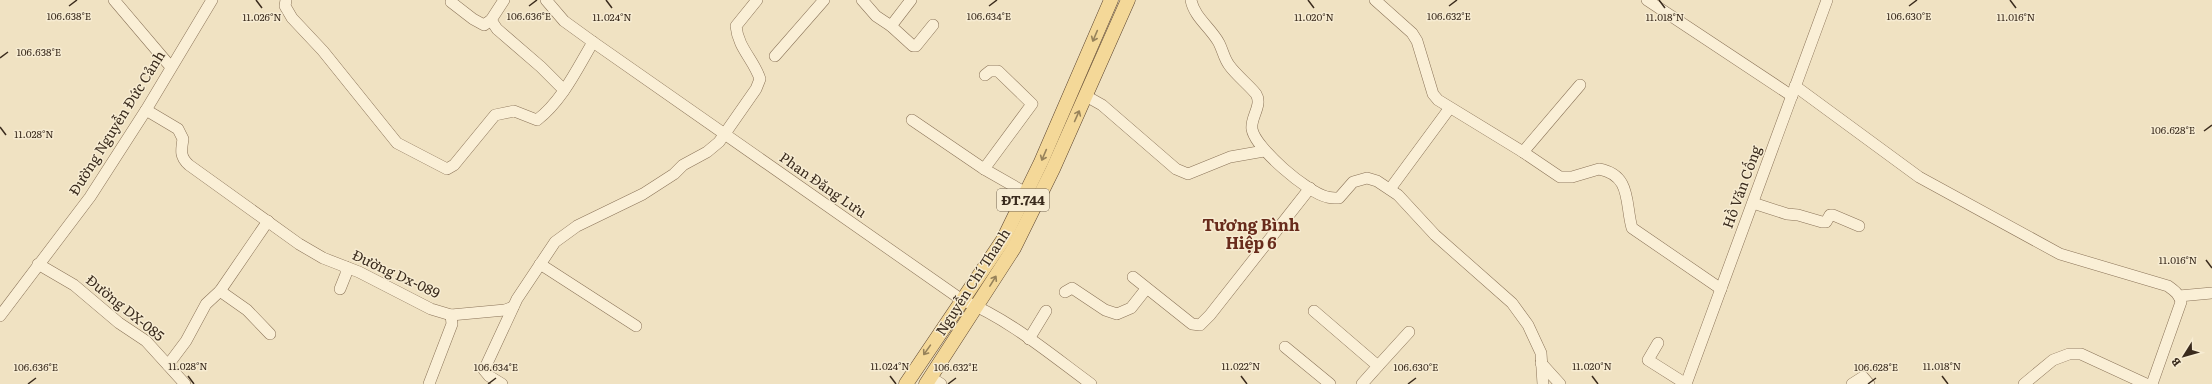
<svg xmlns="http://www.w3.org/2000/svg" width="2212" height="384" font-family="Literata,serif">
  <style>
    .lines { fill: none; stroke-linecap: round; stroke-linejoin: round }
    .minor-casing { stroke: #8a7358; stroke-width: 12 }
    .major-casing { stroke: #58412d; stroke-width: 15 }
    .minor { stroke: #faefd6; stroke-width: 11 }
    .major { stroke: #f4d898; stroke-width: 14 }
    .oneway { stroke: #97825a }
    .ticks { fill: none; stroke: #3a2b1d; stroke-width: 1.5 }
    .labels { text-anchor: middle; stroke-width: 3; stroke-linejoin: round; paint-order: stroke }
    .shield { fill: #f7ecd2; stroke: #736553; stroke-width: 1 }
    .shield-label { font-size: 13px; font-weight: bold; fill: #3a2b1d }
    .street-label { font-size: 14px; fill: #3a2b1d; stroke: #f7ecd2 }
    .quarter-label { font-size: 16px; font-weight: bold; fill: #682b1b; stroke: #f7ecd2 }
    .ticks-label { font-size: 10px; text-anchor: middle; fill: #3a2b1d; stroke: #f7ecd2; stroke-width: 3; stroke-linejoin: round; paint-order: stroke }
  </style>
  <rect width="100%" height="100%" fill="#f0e2c2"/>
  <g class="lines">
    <defs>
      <g id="minor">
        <polyline points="114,0 170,66"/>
        <path d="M286,0L285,6L292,18L323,51L397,143L447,169L454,165L495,115L514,111L537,120C562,101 577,69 593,42"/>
        <path d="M546,0L564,21L593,42L962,300C1009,319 1050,354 1091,384"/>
        <polyline points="862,0 876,16 891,26 911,0"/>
        <path d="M1191,0C1194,17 1211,28 1219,43C1223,51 1224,58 1229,65C1236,75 1250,86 1256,94C1263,105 1250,118 1252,129C1255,148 1308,193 1327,197C1330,198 1335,198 1339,198L1353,182L1367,178L1377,181L1398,195L1435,235L1512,303L1528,325L1541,353L1543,384"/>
        <path d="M1375,0L1412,33L1417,41L1433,94L1438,100L1523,152L1560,177H1572L1599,169C1632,175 1625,204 1632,228L1721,289"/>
        <polyline points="1647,0 1792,96"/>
        <polyline points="451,2 473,19 484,25 491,20 504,0"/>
        <polyline points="491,20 497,29 541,67 564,90"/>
        <polyline points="891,26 913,46 916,46 933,25"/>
        <polyline points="775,56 824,0"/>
        <path d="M1795,86L1919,177L2060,254L2168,286C2175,291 2179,294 2181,302L2152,384"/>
        <polyline points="1086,96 1102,105 1176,169 1188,174 1230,157 1264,151"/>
        <path d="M146,110L178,129L183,139C181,151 180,157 189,165L299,244L323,258L359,272L431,309L451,315L505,310L513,307"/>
        <polyline points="912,120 984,169 1026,193"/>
        <polyline points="1523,152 1580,85"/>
        <polyline points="984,169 1032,104 998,71 990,71 985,75"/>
        <polyline points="1390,189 1449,109"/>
        <polyline points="1753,203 1787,214 1798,215 1822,222 1826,222 1830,215 1833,215 1859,226"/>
        <polyline points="38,264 74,285 119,323 146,341 185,384"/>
        <polyline points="540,264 636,326"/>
        <polyline points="1133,277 1192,324 1200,325 1210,315 1310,188"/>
        <polyline points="340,289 346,274 346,267"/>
        <polyline points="220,291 247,310 270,334"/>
        <polyline points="1065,292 1072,288 1105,310 1117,314 1131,308 1146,289"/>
        <polyline points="2179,296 2212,293"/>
        <polyline points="1314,311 1378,366 1362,384"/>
        <polyline points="0,316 90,197 146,110 212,0"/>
        <polyline points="1029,339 1046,311"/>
        <polyline points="1658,343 1648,360 1686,384"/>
        <polyline points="1285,347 1330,384"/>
        <polyline points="1541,363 1560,384"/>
        <polyline points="168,365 186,341 206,304 220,291 268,221"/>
        <polyline points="1378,366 1409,332"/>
        <polyline points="930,377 941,384"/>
        <polyline points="429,384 452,324 451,315"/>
        <path d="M502,384L489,376L484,370L517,299L555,242L577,226L643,194L674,174L683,165L707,152L719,142L756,89L760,79C754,60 738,48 736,26L757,0"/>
        <polyline points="1686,384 1827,0"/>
        <polyline points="1852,384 1863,377 1869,384"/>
        <polyline points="2024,384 2053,360 2069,354 2081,354 2146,384"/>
      </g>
      <g id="major">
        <polyline points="906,384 1003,240 1041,162 1111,0"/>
        <polyline points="926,384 1014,248 1053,169 1128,0"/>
      </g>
    </defs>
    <use href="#minor" class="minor-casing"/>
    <use href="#major" class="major-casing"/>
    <use href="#minor" class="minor"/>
    <use href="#major" class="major"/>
  </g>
  <defs><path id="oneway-shaft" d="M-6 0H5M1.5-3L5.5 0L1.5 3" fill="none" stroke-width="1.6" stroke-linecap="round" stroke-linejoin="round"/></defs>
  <g class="oneway">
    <use href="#oneway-shaft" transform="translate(1095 36) rotate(113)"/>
    <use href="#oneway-shaft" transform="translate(1077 116) rotate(-66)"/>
    <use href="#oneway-shaft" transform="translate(1044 155) rotate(113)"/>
    <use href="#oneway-shaft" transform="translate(993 281) rotate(-58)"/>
    <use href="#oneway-shaft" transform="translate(927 350) rotate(125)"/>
  </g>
  <path class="ticks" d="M256,0L262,8M606,0L612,8M1308,0L1314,8M1659,0L1665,8M2010,0L2016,8M69,6L77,0M529,6L537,0M989,6L997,0M1449,6L1457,0M1909,6L1917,0M0,58L8,52M0,127L6,135M2204,131L2212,125M2206,260L2212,268M188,376L194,384M890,376L896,384M1241,376L1247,384M1592,376L1598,384M1942,376L1948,384M28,384L36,378M488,384L496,378M948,384L956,378M1408,384L1416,378M1868,384L1876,378"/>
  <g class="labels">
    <rect class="shield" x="997" y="189" width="52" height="22" rx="3"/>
    <g class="shield-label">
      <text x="1023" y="205">ĐT.744</text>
    </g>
    <g class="street-label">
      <text transform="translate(117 123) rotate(-58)" y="5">Đường Nguyễn Đức Cảnh</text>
      <text transform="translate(823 185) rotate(35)" y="5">Phan Đăng Lưu</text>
      <text transform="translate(1742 187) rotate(-70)" y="5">Hồ Văn Cống</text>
      <text transform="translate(396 274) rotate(25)" y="5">Đường Dx-089</text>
      <text transform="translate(973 282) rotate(-57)" y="5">Nguyễn Chí Thanh</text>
      <text transform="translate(125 308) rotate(39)" y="5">Đường DX-085</text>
    </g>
    <g class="quarter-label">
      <text x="1251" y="231">Tương Bình<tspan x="1251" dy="18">Hiệp 6</tspan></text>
    </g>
  </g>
  <g class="ticks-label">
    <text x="1449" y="20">106.632°E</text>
    <text x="69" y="20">106.638°E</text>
    <text x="529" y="20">106.636°E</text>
    <text x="989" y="20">106.634°E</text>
    <text x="1909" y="20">106.630°E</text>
    <text x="262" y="21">11.026°N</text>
    <text x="612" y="21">11.024°N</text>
    <text x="1314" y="21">11.020°N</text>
    <text x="1665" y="21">11.018°N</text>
    <text x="2016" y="21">11.016°N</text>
    <text x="39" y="56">106.638°E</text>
    <text x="2173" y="134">106.628°E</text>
    <text x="34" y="138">11.028°N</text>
    <text x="2178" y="264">11.016°N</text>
    <text x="188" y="370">11.028°N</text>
    <text x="890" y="370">11.024°N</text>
    <text x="1241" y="370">11.022°N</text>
    <text x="1592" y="370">11.020°N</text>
    <text x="1942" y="370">11.018°N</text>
    <text x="36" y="371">106.636°E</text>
    <text x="496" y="371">106.634°E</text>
    <text x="956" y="371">106.632°E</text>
    <text x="1416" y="371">106.630°E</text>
    <text x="1876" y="371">106.628°E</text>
  </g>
  <g transform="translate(2184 356) rotate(233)" stroke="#f7ecd2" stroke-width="3" paint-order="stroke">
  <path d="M0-3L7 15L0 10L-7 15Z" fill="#3a2b1d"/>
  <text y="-6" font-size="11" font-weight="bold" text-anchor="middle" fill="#3a2b1d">B</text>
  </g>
</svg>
